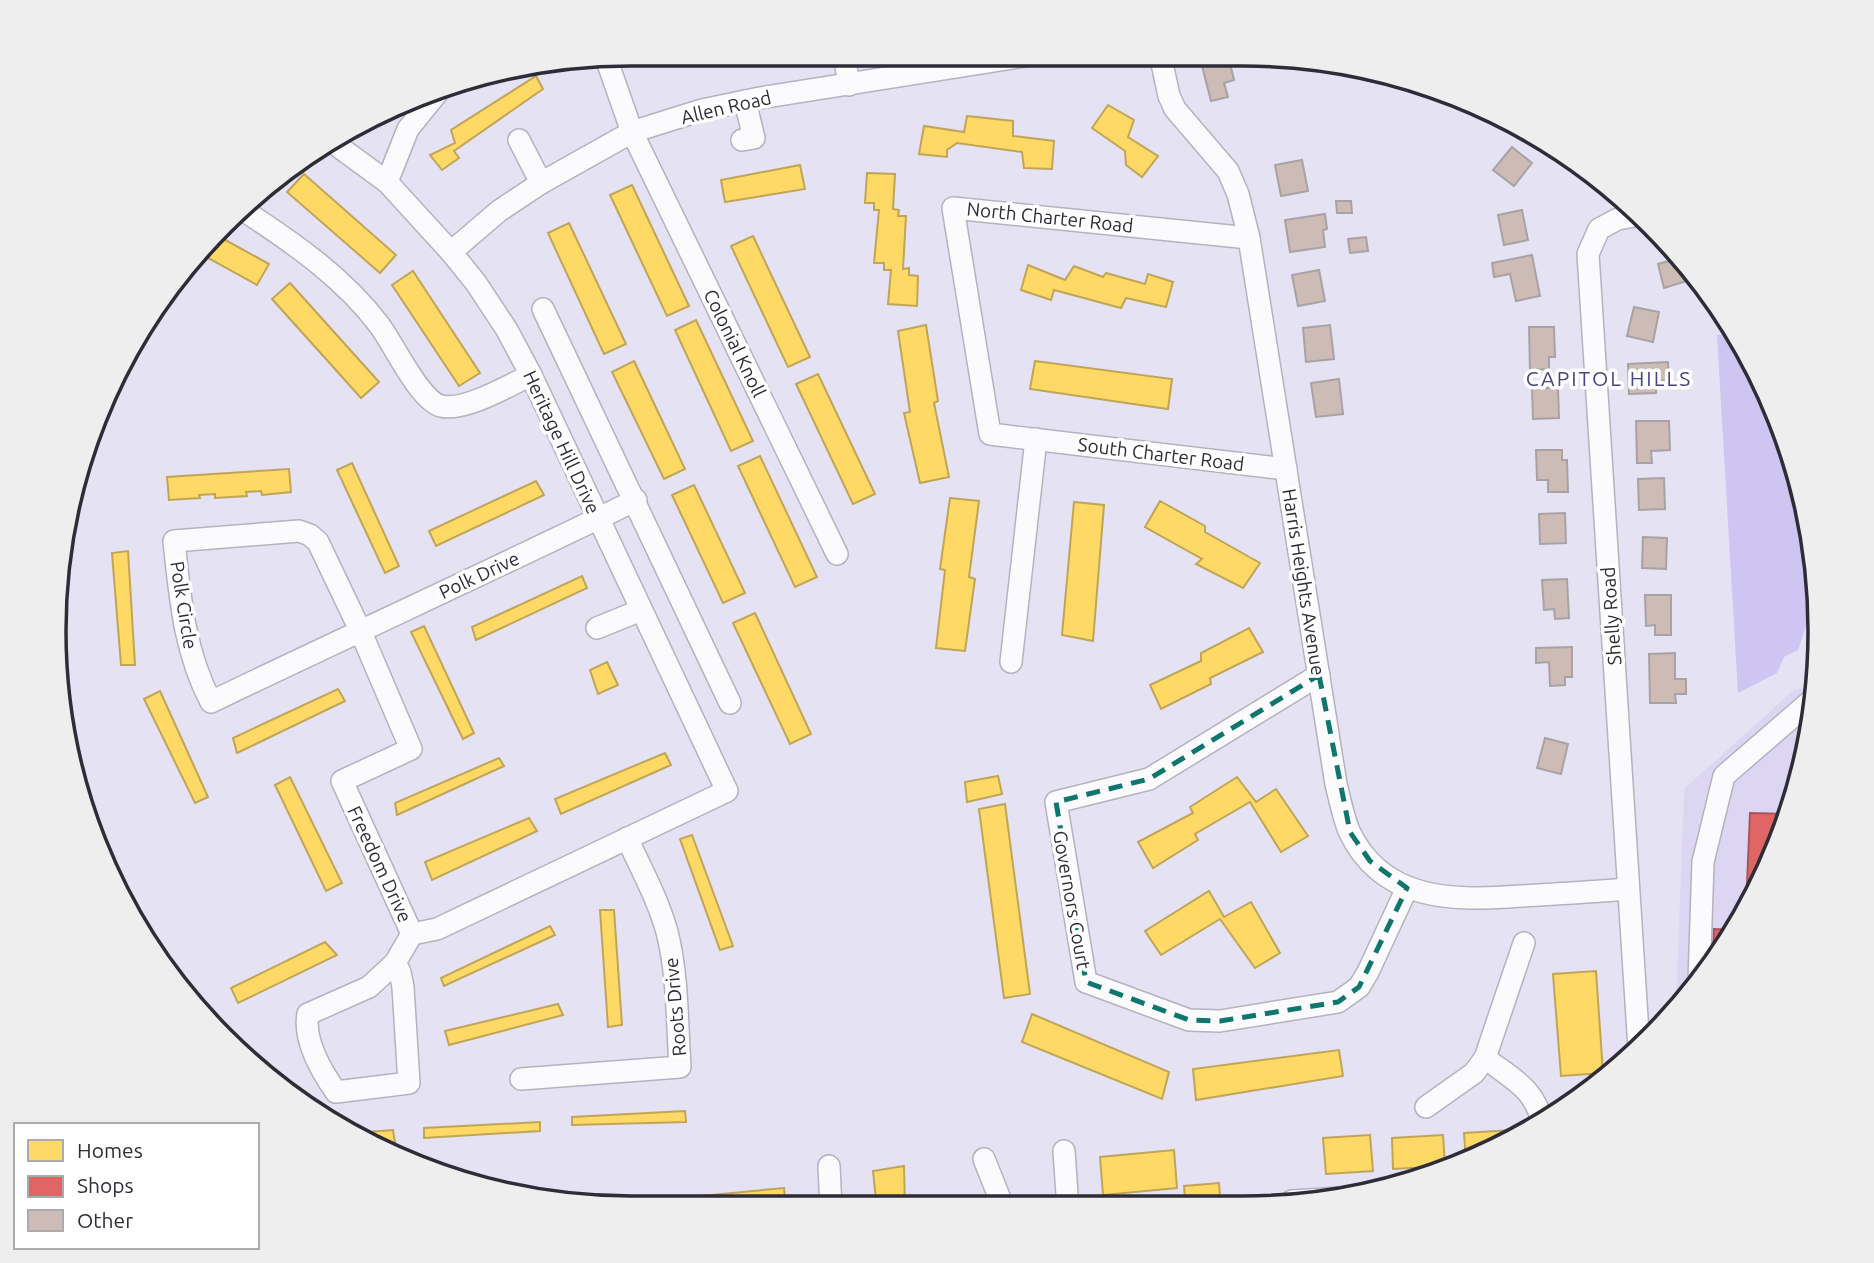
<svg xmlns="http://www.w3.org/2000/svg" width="1874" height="1263" font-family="Ubuntu,sans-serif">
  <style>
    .built { fill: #dcd6f3 }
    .green { fill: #cfc5f3 }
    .homes { fill: #ffd966; stroke: #c0a558; stroke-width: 2 }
    .shops { fill: #e06666; stroke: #ab5558; stroke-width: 2 }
    .building { fill: #ccbcb5; stroke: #a8a2a5; stroke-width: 2 }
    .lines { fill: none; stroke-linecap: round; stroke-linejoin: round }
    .minor-casing { stroke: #b5b2bf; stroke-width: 24 }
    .minor { stroke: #fbfbfd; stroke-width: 21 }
    .marked { fill: none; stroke: #0f766e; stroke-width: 5; stroke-dasharray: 14 9; stroke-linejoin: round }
    .labels { text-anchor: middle; stroke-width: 7; stroke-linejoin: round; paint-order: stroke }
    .street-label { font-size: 19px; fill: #2e2c37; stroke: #fff }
    .neighbourhood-label { font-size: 21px; letter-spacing: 2px; fill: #474481; stroke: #fff }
    .rim { fill: none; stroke: #2e2c37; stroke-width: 3.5 }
  </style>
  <rect width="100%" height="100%" fill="#e5e2f3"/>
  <polygon class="built" points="1814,688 1809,744 1776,852 1723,952 1676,1009 1684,789 1795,689"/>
  <polygon class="green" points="1735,333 1776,410 1809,518 1818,614 1809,617 1798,650 1784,657 1777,673 1738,693 1717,335"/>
  <g class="homes">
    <polygon points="536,76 543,89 454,151 459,158 442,170 430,155 455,143 451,130"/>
    <polygon points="1108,105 1134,120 1128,137 1158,156 1142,177 1126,165 1125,151 1092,128"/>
    <polygon points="967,116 1013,121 1013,136 1054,141 1052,169 1024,168 1022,152 957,143 947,150 947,157 919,154 924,126 964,132"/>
    <polygon points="800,165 805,189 725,202 721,180"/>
    <polygon points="867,173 895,174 893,209 899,210 898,216 906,216 903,269 909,268 909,275 918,276 917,306 888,304 891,270 884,270 884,263 874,263 879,210 874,210 874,203 865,203"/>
    <polygon points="304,174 396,255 380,273 287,192"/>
    <polygon points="632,185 689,306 667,316 610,195"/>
    <polygon points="569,223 626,344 604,354 548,233"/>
    <polygon points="753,236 810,357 788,367 731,246"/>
    <polygon points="220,237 269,264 257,285 201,254"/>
    <polygon points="1028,265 1065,280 1074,266 1103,277 1106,273 1145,284 1148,274 1173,282 1166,307 1126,298 1121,308 1054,290 1051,300 1021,290"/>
    <polygon points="413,271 480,373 459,386 392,285"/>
    <polygon points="290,283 379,382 361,398 272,299"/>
    <polygon points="696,320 753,441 731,451 675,330"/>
    <polygon points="926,325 938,401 934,403 949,477 920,483 904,413 910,412 898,331"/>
    <polygon points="634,361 685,469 664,479 612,372"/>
    <polygon points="1035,361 1172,379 1168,409 1030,389"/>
    <polygon points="818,374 875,494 853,504 796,384"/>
    <polygon points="760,456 817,577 795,587 738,466"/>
    <polygon points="352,463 399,566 385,573 337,470"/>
    <polygon points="289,469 291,492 262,495 261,491 246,492 247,496 215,498 215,494 199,495 200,498 169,500 167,477"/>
    <polygon points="536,481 544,495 436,546 429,531"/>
    <polygon points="694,485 745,593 723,603 672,495"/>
    <polygon points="950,498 979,501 969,577 975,579 965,651 936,648 945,570 940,569"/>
    <polygon points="1160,501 1205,526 1205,532 1260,563 1243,588 1196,564 1202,559 1145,527"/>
    <polygon points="1074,502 1104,505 1093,641 1062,635"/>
    <polygon points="128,551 135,665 121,665 112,553"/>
    <polygon points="582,576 587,588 476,640 472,627"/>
    <polygon points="755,613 811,734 790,744 733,623"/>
    <polygon points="424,626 474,733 463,739 411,632"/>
    <polygon points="1249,628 1263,652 1210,678 1211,684 1161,709 1150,685 1201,661 1201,653"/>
    <polygon points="607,662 618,685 598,694 590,670"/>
    <polygon points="338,689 345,701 237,753 233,738"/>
    <polygon points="160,691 208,797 195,803 144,699"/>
    <polygon points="665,753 671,765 561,814 555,799"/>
    <polygon points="499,758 504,766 397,815 395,803"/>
    <polygon points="998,776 1002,794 967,802 965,782"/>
    <polygon points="290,777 342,883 326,891 275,785"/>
    <polygon points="1237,777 1256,802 1276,789 1308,836 1281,852 1250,802 1195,834 1198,840 1153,868 1138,842 1193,813 1190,807"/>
    <polygon points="1005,804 1030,994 1004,998 979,809"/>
    <polygon points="529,818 537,831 432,880 425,862"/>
    <polygon points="692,835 733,946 720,950 680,839"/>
    <polygon points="1209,891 1224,917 1251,902 1280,953 1255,968 1220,919 1161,955 1145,931"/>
    <polygon points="600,910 614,910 622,1025 608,1027"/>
    <polygon points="550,926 555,935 444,986 441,978"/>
    <polygon points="325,942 337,955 238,1003 231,988"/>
    <polygon points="1596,971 1603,1073 1561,1076 1553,974"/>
    <polygon points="558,1004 563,1015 449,1045 445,1031"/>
    <polygon points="1032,1014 1169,1072 1162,1099 1022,1042"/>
    <polygon points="1339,1050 1343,1076 1196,1100 1193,1069"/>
    <polygon points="685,1111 686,1122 572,1125 572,1117"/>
    <polygon points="540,1122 540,1131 424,1138 424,1128"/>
    <polygon points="1530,1129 1466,1163 1464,1133"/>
    <polygon points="393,1130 395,1143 370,1145 353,1133"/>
    <polygon points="1370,1135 1373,1171 1326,1174 1323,1138"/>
    <polygon points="1443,1135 1445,1166 1393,1169 1392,1138"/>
    <polygon points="1174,1150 1177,1188 1103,1195 1100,1157"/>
    <polygon points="904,1166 905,1209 877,1209 873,1171"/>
    <polygon points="1219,1183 1221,1209 1186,1209 1184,1186"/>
    <polygon points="784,1188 786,1209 649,1209 648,1201"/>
    <polygon points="598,1197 599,1206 555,1201"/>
  </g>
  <g class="shops">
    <polygon points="1750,813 1787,814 1776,852 1746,908"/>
    <polygon points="1714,929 1734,930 1723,952 1712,964"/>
  </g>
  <g class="building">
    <polygon points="1229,59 1234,80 1224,83 1228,97 1211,101 1202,66"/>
    <polygon points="1512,147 1532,163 1514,186 1493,170"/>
    <polygon points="1302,160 1308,191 1281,196 1275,165"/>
    <polygon points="1336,201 1351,201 1352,213 1337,213"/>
    <polygon points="1522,210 1528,240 1504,245 1498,215"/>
    <polygon points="1325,214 1327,229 1323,230 1325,247 1290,252 1285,220"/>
    <polygon points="1366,237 1368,251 1350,253 1348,239"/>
    <polygon points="1532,255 1540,296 1516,301 1510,274 1494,277 1492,263"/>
    <polygon points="1679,258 1692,273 1693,279 1664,288 1658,264"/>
    <polygon points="1319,270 1325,301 1298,306 1292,275"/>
    <polygon points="1634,307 1659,312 1653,342 1627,336"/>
    <polygon points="1330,325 1334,359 1306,362 1303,328"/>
    <polygon points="1529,327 1554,327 1555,357 1549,357 1549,369 1530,370"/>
    <polygon points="1668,362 1669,380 1656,381 1656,393 1629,394 1628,364"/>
    <polygon points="1339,379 1343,414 1316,417 1311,383"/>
    <polygon points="1532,388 1558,388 1559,418 1533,419"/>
    <polygon points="1636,421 1669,421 1670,450 1651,451 1652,463 1637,463"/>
    <polygon points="1536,450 1562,450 1562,460 1567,460 1568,492 1548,492 1548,480 1537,480"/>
    <polygon points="1664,478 1665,509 1639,510 1638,479"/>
    <polygon points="1565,513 1566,543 1540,544 1539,514"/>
    <polygon points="1643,537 1667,538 1666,569 1642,568"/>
    <polygon points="1567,579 1569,618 1555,619 1554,609 1544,610 1542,580"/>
    <polygon points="1645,595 1671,595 1671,635 1655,635 1655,625 1646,626"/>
    <polygon points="1572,647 1572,677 1565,677 1565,685 1550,686 1549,662 1536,663 1536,648"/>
    <polygon points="1675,653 1675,679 1686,679 1686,694 1675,694 1676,703 1650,703 1649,654"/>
    <polygon points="1545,738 1568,744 1561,774 1537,768"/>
  </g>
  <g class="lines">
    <defs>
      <g id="minor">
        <polyline points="844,54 849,85"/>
        <path d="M1160,54L1169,96L1175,109L1228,171L1238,194L1249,238L1336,784C1340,800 1343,816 1349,831C1382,902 1454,901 1521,896C1556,894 1592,892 1628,889"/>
        <polyline points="606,58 632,132 837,554"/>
        <polyline points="519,140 541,183"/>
        <polyline points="742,140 754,138 745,101"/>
        <polyline points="331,141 387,182 451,252 476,283 507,330 531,375 727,791 437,929 412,934"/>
        <polyline points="387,182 408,129 442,87"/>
        <path d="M246,212C295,244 345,279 380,326C394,345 420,401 441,406C464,412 510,385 531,375"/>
        <polyline points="1249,238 953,208 990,434 1286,469"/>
        <polyline points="451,252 499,211 541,183 632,132 702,110 760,98 1037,54"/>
        <polyline points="543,309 730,703"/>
        <polyline points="597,628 641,610"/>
        <polyline points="1011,662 1036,439"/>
        <polyline points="1319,675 1149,779 1056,802 1086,982 1189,1020 1220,1021 1338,1002 1359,987 1368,972 1407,888"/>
        <path d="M412,934L342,781L411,749L360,630L318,542L310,535L299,531L174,541C180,597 184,651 211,702C352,634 495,569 636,500"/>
        <path d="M395,963L400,972L403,987L409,1083L336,1092C322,1072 303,1040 308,1014L369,987L395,963L412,934"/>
        <polyline points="1699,981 1703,862 1724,776 1813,699"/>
        <polyline points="1639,1049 1588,254 1599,229 1618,219 1640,215"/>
        <path d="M1485,1058C1511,1078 1536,1089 1542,1123"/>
        <path d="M521,1079L680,1067C677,1023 678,975 667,932C658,899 641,869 627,838"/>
        <polyline points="1426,1107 1474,1073 1485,1058 1524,943"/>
        <polyline points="1064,1151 1068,1209"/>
        <polyline points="984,1159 1004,1209"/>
        <polyline points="829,1166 831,1209"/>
        <polyline points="1292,1201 1359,1197"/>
      </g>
    </defs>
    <use href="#minor" class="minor-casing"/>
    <use href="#minor" class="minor"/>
  </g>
  <path class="marked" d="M1319,675L1350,832L1370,861L1407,888L1359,987L1338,1002L1220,1021L1189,1020L1086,982L1056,802L1149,779Z"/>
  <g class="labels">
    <g class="street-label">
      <text transform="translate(726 107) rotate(-13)" y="7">Allen Road</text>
      <text transform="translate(1050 217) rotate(6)" y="7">North Charter Road</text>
      <text transform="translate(735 343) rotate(64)" y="7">Colonial Knoll</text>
      <text transform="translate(562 442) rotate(65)" y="7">Heritage Hill Drive</text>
      <text transform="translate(1161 454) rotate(7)" y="7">South Charter Road</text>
      <text transform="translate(479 575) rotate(-25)" y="7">Polk Drive</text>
      <text transform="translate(1304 582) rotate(81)" y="7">Harris Heights Avenue</text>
      <text transform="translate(184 605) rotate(81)" y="7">Polk Circle</text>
      <text transform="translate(1611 616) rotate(-94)" y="7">Shelly Road</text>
      <text transform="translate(380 864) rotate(65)" y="7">Freedom Drive</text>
      <text transform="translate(1072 900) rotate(80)" y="7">Governors Court</text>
      <text transform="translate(675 1007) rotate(-95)" y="7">Roots Drive</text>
    </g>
    <g class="neighbourhood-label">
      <text x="1609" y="386">CAPITOL HILLS</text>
    </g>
  </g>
  <path d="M0 0H1874V1263H0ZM631 66H1243A565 565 0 0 1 1808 631V631A565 565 0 0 1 1243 1196H631A565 565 0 0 1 66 631V631A565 565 0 0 1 631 66Z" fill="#eeeeef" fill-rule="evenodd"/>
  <path class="rim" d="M631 66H1243A565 565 0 0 1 1808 631V631A565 565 0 0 1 1243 1196H631A565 565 0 0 1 66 631V631A565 565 0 0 1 631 66Z"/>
  <rect x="14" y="1123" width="245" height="126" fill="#ffffff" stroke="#ababaf" stroke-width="2"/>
  <rect x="28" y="1140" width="35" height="21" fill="#ffd966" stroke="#ababaf" stroke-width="2"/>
  <text x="77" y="1158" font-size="21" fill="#2e2c37">Homes</text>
  <rect x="28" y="1176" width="35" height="21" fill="#e06666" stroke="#ababaf" stroke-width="2"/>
  <text x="77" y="1193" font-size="21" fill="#2e2c37">Shops</text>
  <rect x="28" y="1210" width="35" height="21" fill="#ccbcb5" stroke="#ababaf" stroke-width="2"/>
  <text x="77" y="1228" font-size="21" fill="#2e2c37">Other</text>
</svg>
